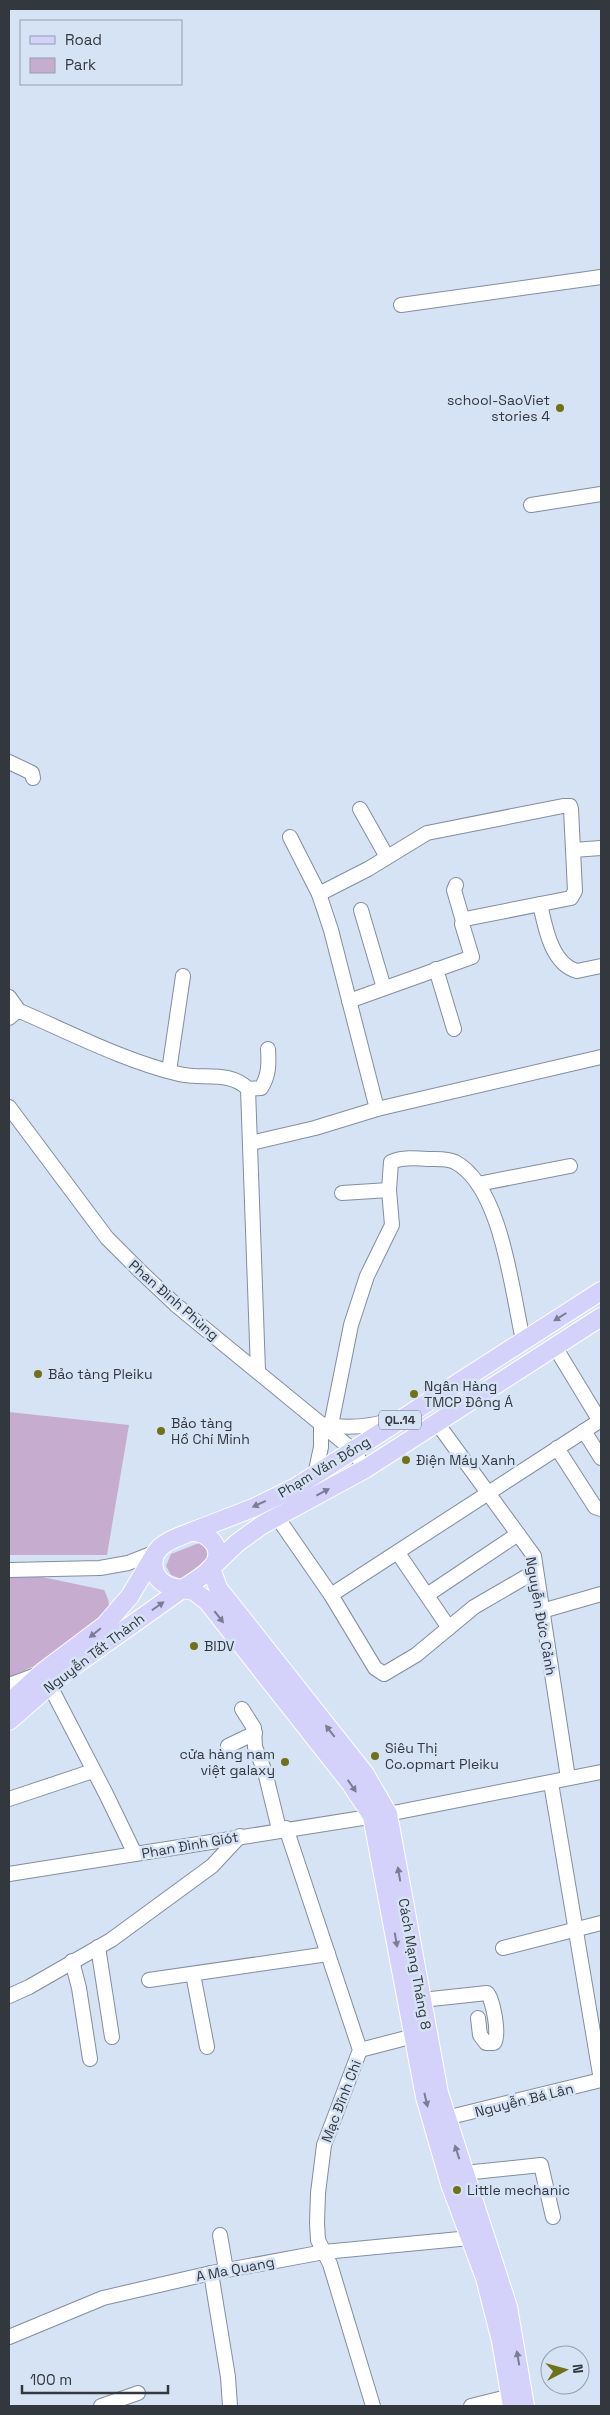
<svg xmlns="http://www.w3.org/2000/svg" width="610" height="2415" font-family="'Space Grotesk',sans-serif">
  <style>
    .green { fill: #c6add0 }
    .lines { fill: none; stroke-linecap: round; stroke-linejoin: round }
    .minor-casing { stroke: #838e9f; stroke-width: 16 }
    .major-casing { stroke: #fff; stroke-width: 20 }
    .minor { stroke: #fff; stroke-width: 14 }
    .major { stroke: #d4d2fa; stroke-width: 18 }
    .oneway { fill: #7b7d93 }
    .poi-dot { fill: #717115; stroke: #d6e3f5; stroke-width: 2 }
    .labels { text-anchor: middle; stroke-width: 5; stroke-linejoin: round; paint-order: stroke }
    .shield { fill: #d6e3f5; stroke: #646b76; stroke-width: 1 }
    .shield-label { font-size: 12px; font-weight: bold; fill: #33383f }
    .poi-label { font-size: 14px; fill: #33383f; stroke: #d6e3f5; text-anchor: start }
    .street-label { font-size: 14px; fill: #33383f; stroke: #d6e3f5 }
  </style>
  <rect width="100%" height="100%" fill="#d6e3f5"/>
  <g class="green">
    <polygon points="9,1412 129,1425 107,1555 9,1555"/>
    <polygon points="199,1543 202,1543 211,1551 207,1563 182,1579 171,1575 166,1566 171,1554"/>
    <path d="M9,1570L104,1590C106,1594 109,1600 109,1605C109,1633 32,1667 9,1678Z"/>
  </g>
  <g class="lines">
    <defs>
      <g id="minor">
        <polyline points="401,305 601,277"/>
        <polyline points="531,505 601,494"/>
        <polyline points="9,762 32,773 33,778"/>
        <polyline points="360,809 387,857"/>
        <polyline points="290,837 319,894 331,930 377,1109"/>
        <polyline points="573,850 601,848"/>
        <polyline points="456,885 454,890 463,921"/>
        <polyline points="319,894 368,869 427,833 563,806 570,806 571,809 575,891 571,898 465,919 462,924 472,957 349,1001"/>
        <path d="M540,904C545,926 551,964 577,971L601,966"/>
        <polyline points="361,910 384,988"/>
        <polyline points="436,969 454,1029"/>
        <polyline points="9,997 19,1011"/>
        <path d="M9,1018L16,1012H22C73,1034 125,1061 179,1074C202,1080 230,1070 248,1089L258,1371"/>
        <polyline points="169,1071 183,976"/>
        <path d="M248,1089L261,1088C269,1076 269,1063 268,1049"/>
        <polyline points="9,1107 107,1238 140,1271 176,1305 354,1451 365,1469"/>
        <polyline points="251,1143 315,1128 377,1109 601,1057"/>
        <polyline points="478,1184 570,1166"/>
        <polyline points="342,1193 389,1190"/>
        <polyline points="555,1347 600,1421"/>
        <polyline points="437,1423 534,1556 568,1778"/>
        <path d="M330,1430L351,1325L367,1276L392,1225L389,1190L391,1162C402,1157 416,1158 428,1159C437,1159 447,1158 455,1162C502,1187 512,1293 523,1340"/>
        <polyline points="584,1431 601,1458"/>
        <polyline points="557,1448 595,1507 601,1509"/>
        <path d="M315,1475L321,1447V1424C346,1429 371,1427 395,1419"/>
        <polyline points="277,1517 331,1595 375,1668 384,1674 416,1655 474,1607 536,1571"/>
        <polyline points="398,1553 449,1628"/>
        <polyline points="9,1570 100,1568 128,1563 156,1552"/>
        <polyline points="331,1595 601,1420"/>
        <polyline points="427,1595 518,1534"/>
        <polyline points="542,1611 601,1594"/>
        <polyline points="9,1685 36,1675"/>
        <polyline points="50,1686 106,1794 135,1854"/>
        <polyline points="242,1709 254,1728 255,1747 265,1772 279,1829"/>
        <polyline points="228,1746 255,1733"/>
        <polyline points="551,1783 601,2080"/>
        <polyline points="9,1799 93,1771"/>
        <polyline points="286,1828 360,2050 324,2145 318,2193 317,2223 318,2240 330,2264 373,2406"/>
        <polyline points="9,1874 388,1814 601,1772"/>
        <polyline points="98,1947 112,2037"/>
        <polyline points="503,1948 601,1923"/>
        <polyline points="72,1961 79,1988 90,2059"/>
        <polyline points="193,1974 207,2047"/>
        <polyline points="149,1980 328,1954"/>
        <polyline points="9,1996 29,1987 111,1940 212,1866 240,1836"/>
        <path d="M422,2000L487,1993C493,1999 500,2036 494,2043H486L480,2035L478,2018"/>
        <polyline points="360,2050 414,2036"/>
        <polyline points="446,2118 601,2080"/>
        <polyline points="464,2173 541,2165 553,2217"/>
        <polyline points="220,2235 226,2270"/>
        <polyline points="211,2273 228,2377 230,2406"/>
        <polyline points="9,2337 103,2298 211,2273 324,2252 470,2238"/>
        <polyline points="101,2406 138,2393"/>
        <polyline points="471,2406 511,2396"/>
      </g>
      <g id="major">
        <polyline points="191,1532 253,1508 296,1487 601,1291"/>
        <path d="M191,1532C210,1531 227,1552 211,1568C203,1577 192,1583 182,1589C177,1588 171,1588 167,1585C151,1578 149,1556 162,1546C170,1539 181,1536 191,1532Z"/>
        <polyline points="9,1703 44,1671 105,1625 130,1596 156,1552"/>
        <polyline points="9,1721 64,1673 182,1589 194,1591 207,1601 351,1784 372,1816 425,2097 450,2184 485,2278 501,2341 512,2406"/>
        <polyline points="525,2406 508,2307 439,2093 388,1814 365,1774 218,1588 211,1568 237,1543 262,1525 365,1469 601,1317"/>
      </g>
    </defs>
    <use href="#minor" class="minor-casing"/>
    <use href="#major" class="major-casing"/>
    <use href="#minor" class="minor"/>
    <use href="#major" class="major"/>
  </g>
  <defs><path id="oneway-solid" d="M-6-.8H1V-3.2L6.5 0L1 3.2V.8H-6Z" transform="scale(1.25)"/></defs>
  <g class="oneway">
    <use href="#oneway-solid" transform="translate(560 1317) rotate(148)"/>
    <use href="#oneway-solid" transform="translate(323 1492) rotate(-28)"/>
    <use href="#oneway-solid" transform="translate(259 1504) rotate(155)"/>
    <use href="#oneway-solid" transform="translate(158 1606) rotate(-35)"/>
    <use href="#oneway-solid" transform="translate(219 1617) rotate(52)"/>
    <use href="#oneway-solid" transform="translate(95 1633) rotate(141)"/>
    <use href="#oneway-solid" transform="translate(330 1731) rotate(-128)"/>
    <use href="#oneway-solid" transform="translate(352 1786) rotate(55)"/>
    <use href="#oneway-solid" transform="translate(399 1874) rotate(-100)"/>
    <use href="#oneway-solid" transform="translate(396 1940) rotate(80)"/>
    <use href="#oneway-solid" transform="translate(426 2100) rotate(77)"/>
    <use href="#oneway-solid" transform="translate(457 2152) rotate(-108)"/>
    <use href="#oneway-solid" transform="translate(518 2358) rotate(-100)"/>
  </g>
  <g class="poi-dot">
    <circle cx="560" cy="408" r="5"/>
    <circle cx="38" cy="1374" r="5"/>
    <circle cx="414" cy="1394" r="5"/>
    <circle cx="161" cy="1431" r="5"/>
    <circle cx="406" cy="1460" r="5"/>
    <circle cx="194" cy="1646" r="5"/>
    <circle cx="375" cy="1756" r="5"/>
    <circle cx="285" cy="1762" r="5"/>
    <circle cx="457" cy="2190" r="5"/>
  </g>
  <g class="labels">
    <rect class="shield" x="379" y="1410.5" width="42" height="19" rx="4"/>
    <g class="shield-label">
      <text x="400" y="1424">QL.14</text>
    </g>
    <g class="poi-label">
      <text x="550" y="405" text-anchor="end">school-SaoViet<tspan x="550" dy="16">stories 4</tspan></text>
      <text x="48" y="1379">Bảo tàng Pleiku</text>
      <text x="424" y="1391">Ngân Hàng<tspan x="424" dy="16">TMCP Đông Á</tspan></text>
      <text x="171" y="1428">Bảo tàng<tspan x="171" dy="16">Hồ Chí Minh</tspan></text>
      <text x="416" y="1465">Điện Máy Xanh</text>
      <text x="204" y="1651">BIDV</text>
      <text x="385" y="1753">Siêu Thị<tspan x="385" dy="16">Co.opmart Pleiku</tspan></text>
      <text x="275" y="1759" text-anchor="end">cửa hàng nam<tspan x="275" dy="16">việt galaxy</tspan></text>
      <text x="467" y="2195">Little mechanic</text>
    </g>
    <g class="street-label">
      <text transform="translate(174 1300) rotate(41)" y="5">Phan Đình Phùng</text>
      <text transform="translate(324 1467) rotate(-31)" y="5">Phạm Văn Đồng</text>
      <text transform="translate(541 1616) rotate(80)" y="5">Nguyễn Đức Cảnh</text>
      <text transform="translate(94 1653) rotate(-37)" y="5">Nguyễn Tất Thành</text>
      <text transform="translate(190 1845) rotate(-10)" y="5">Phan Đình Giót</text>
      <text transform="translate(415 1964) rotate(80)" y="5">Cách Mạng Tháng 8</text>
      <text transform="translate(524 2100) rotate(-14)" y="5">Nguyễn Bá Lân</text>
      <text transform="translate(341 2101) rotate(-69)" y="5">Mạc Đĩnh Chi</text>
      <text transform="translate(235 2269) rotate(-11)" y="5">A Ma Quang</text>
    </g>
  </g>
  <rect width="610" height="2415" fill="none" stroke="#33383f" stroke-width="20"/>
  <rect x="20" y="20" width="162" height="65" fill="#d6e3f5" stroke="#959fac"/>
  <rect x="30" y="36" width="25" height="8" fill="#d4d2fa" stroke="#959fac"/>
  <text x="65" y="45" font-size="15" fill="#33383f">Road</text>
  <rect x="30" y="58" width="25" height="15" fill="#c6add0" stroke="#959fac"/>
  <text x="65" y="70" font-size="15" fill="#33383f">Park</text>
  <g transform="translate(565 2370) rotate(84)"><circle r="24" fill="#d6e3f5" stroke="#959fac"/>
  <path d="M0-4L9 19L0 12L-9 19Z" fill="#717115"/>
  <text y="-8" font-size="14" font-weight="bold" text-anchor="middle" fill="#33383f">N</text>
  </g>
  <path d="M22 2385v8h146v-8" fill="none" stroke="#33383f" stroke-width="2.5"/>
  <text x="30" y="2385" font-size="15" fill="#33383f" stroke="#d6e3f5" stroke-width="4" paint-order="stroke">100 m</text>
</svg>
